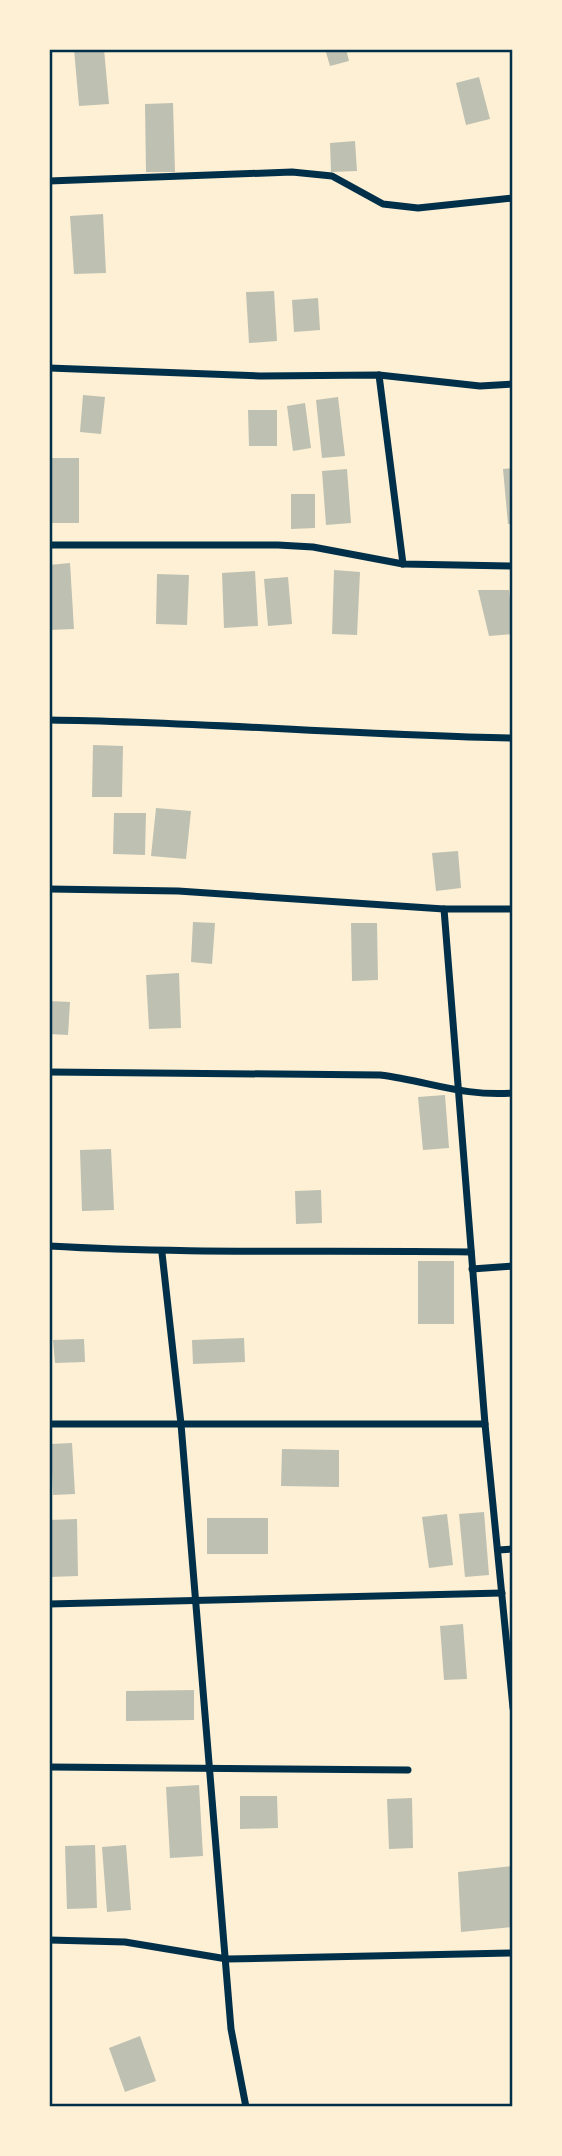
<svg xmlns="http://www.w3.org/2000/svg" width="562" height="2156" font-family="'PT Sans',sans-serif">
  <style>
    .building { fill: #bec0b2 }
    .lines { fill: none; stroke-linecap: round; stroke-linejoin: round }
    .minor { stroke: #003049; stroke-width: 7 }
    .neatline { fill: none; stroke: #003049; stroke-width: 2.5 }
  </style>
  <rect width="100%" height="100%" fill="#fdf0d5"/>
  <g class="building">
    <polygon points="74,49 104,49 109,104 79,106"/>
    <polygon points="325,49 346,49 349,61 330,66"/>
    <polygon points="479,77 490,119 466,125 456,83"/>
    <polygon points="173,103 175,172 146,172 145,104"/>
    <polygon points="355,141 357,171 331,172 330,143"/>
    <polygon points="103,214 106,273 74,274 70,216"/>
    <polygon points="274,291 277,341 249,343 246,292"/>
    <polygon points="318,298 320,330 294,332 292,300"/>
    <polygon points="83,395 105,397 101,434 80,432"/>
    <polygon points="338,397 345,456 322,458 316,400"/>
    <polygon points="305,403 311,448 293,451 287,406"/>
    <polygon points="248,410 277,410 277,446 249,446"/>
    <rect x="51" y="458" width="28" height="65"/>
    <polygon points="513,468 513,524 508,524 503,469"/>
    <polygon points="347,469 351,523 326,525 322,471"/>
    <polygon points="291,494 315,494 315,528 291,529"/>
    <polygon points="70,563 74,629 49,630 49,565"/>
    <polygon points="334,570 360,572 357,635 332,634"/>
    <polygon points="255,571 258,626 224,628 222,573"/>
    <polygon points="157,574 189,575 187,625 156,624"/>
    <polygon points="288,577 292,624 268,626 264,579"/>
    <polygon points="478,590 509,590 513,634 489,636"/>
    <polygon points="93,745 123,746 122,797 92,797"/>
    <polygon points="156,808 191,811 186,859 151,856"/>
    <polygon points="114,813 146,813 145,855 113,854"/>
    <polygon points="458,851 461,888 436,891 432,853"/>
    <polygon points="193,922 215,923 212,964 191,962"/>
    <polygon points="351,923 377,923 378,980 352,981"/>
    <polygon points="179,973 181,1028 149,1029 146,975"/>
    <polygon points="49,1001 70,1002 68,1035 49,1034"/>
    <polygon points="445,1095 449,1148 423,1150 418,1097"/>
    <polygon points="111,1149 114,1210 82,1211 80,1150"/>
    <polygon points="321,1190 322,1223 296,1224 295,1191"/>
    <rect x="418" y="1261" width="36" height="63"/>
    <polygon points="244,1338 245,1362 193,1364 192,1340"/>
    <polygon points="84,1339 85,1362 55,1363 53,1340"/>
    <polygon points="72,1443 75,1494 53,1495 51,1444"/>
    <polygon points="282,1449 339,1450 339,1487 281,1486"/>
    <polygon points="484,1512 489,1575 465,1577 459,1514"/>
    <polygon points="447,1514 453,1565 429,1568 422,1517"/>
    <rect x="207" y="1518" width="61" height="36"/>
    <polygon points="77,1519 78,1576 49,1577 49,1520"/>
    <polygon points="463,1624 467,1679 444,1680 440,1626"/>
    <polygon points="194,1690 194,1720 126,1721 126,1691"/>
    <polygon points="199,1785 203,1856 170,1858 166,1787"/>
    <polygon points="240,1796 277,1796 278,1828 240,1829"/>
    <polygon points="412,1798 413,1848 389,1849 387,1799"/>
    <polygon points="95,1845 97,1908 67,1909 65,1846"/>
    <polygon points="126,1845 131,1910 107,1912 102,1847"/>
    <polygon points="513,1866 513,1927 461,1932 458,1872"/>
    <polygon points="140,2036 156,2081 125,2092 109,2048"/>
  </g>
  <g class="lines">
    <g class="minor">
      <polyline points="49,181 292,172 332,176 383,204 418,208 513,198"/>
      <polyline points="49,368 260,376 379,375 480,386 513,384"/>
      <polyline points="379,375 403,564"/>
      <polyline points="49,545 278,545 313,547 403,564 513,566"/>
      <path d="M49,720C204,722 358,735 513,738"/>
      <polyline points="49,889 178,891 444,909 513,909"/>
      <polyline points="444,909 485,1424 513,1708"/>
      <path d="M49,1072L380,1075C428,1081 464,1097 513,1093"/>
      <path d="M49,1246C189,1254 330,1250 471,1252"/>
      <polyline points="162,1253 181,1424 231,2029 246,2107"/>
      <polyline points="472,1269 513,1266"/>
      <polyline points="49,1424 485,1424"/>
      <polyline points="498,1550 513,1549"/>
      <polyline points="49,1604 502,1593"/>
      <polyline points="49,1767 408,1770"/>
      <polyline points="49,1940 125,1942 227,1959 513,1953"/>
    </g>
  </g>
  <rect width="562" height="2156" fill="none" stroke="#fdf0d5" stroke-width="102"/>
  <rect x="51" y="51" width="460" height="2054" class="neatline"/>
</svg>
